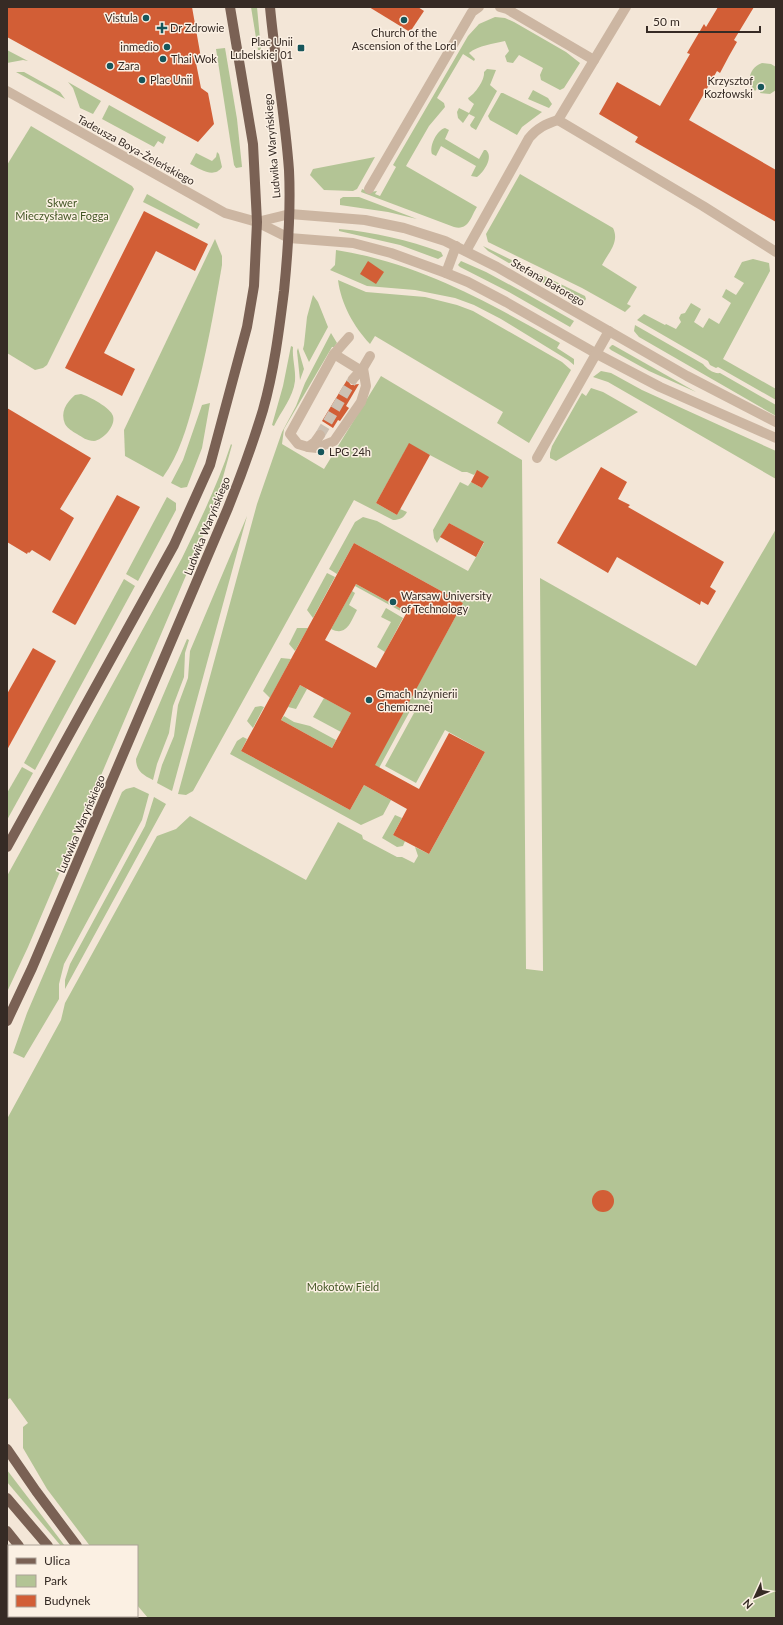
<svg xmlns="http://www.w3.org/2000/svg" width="783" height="1625" font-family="Lato,sans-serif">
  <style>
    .green { fill: #b3c495 }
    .building { fill: #d25e36; fill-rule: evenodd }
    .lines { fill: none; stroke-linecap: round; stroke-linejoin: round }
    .minor-tunnel { stroke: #cdc1b3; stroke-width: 10; stroke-dasharray: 10 5; stroke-linecap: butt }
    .minor { stroke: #ccb6a2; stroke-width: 10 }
    .major { stroke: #7a6154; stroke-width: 10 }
    .poi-dot { fill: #17565b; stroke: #fbf0e3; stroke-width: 1.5 }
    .labels { text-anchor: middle; stroke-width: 3; stroke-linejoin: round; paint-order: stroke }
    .poi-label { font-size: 11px; fill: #362b25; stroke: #fbf0e3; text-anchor: start }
    .street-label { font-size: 11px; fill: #362b25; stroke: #fbf0e3 }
    .park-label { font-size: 11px; fill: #445726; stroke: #fbf0e3 }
  </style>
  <rect width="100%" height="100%" fill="#f3e6d7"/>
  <g class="green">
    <polygon points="251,7 257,7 261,50 258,50"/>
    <path d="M495,17L505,18L514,22L566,52L580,63L564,88L560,90L541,80L540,75L543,68L519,55L513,63L507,62L505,56L509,51L505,41C493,44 479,45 469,53L475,59L474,61L463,54L437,98L444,103L445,107L429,126L406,166L477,207C471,216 469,231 454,227L361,192L362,189L370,192L377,191L375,194L380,196L396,167L393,165L468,36L479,24Z"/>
    <polygon points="225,48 237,119 242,167 236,168 234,165 216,49"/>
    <polygon points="7,50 28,61 23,60 7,63"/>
    <path d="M762,63L771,64L776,67V90L770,94L760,93L763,86L760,85L755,91C746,81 749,68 762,63Z"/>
    <path d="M487,69L496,70L490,85L497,91L476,130L471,127L470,125L475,117L469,114L463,123L458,118L457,112L459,108L469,113L474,104L469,100L468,98C475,94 485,80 484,72Z"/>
    <polygon points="16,72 24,72 60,92 65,99"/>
    <polygon points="68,82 101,101 93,114 80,108 73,88"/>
    <polygon points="533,90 548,98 552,104 549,108 528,99"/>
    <polygon points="501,93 503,93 542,112 522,127 517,135 490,120 488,116"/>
    <polygon points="109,105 166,137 163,144 158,141 154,147 102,119"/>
    <polygon points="31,126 132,186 134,189 47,365 43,368 35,370 7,353 7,165"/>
    <path d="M445,128L449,130L445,139L479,159L484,150H486C494,157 484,172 477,177L471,176L476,166L441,146L436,156L432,154C429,146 437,130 445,128Z"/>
    <path d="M217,152L219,154L222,167C214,179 200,169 190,164L196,153L212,161L216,157Z"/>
    <polygon points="375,157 357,189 353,191 324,190 310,175 313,169"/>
    <path d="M520,174L613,228C620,242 608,253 602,265L637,287L627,304L631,306L625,312L582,288L488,242L486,234Z"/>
    <polygon points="147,194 200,224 197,229 143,202"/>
    <polygon points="343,197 359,197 417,219 388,212 340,205 340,199"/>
    <path d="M339,229C374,232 408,240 441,252L443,256L438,259L400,245L339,231Z"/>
    <path d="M215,239L222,256V265C214,311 206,356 194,401C187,427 179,455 163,477L125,456L124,430Z"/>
    <polygon points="483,246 585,296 586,299 582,305 488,251"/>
    <path d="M336,250C419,263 488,302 560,343L557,348L574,359V365L568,360L501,319L474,305L455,298L415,290L367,286L330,270L335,265Z"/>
    <polygon points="753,259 769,263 770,271 723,359 776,389 776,400 718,367 716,368 710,365 708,361 637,320 644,314 665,325 666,324 676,329 681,322 679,318 681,314 685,313 691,303 701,309 694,322 703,328 709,318 719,324 731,303 722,297 726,289 736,295 744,283 734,277 742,262"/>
    <polygon points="461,261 486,272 525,293 574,321 570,327 507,291 460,267 458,265"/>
    <path d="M338,280L366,292L425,297L457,305L473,311L562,362L571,370L529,443L497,423L503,412L375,336L370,344C354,327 341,304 338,280Z"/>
    <polygon points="313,295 318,302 328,327 309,362 303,349 304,345 307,317"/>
    <path d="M635,325L703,364C707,369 714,374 720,373L776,405V416L639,337L634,331Z"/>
    <path d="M331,333L337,343L334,347H332L284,429L282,444L324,469L381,376L522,460L526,969L543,971L540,578L696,666L776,529V1618H148L137,1605V1546H90L47,1489L23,1448V1427L28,1423L10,1398L7,1400V1119L61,1020L65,1003L157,836L176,829L190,816L306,880L338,822L362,835L363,839L397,857H402L414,863L418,856L415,847L429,854L485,752L445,730L416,783L385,766L414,713L410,711L379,768L371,771L463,603L354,543L337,574L329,569L355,522L363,517L377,521L468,571L484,543L449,523L437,543L434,538L433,530L460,482L468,486L471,482L482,488L488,477L477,471L474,475L467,472H462L409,444L376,503L397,515L400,509L407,512C404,518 399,520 393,520L354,500L193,791L186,795L178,794L257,504L282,432L296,406L305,383Z"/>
    <polygon points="612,345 613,345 696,392 649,371 611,350 609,348"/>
    <path d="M291,346L293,347C292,358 296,370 295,381C293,398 281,411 274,426L272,425L283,386Z"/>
    <polygon points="298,348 304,369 300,380 297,351"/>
    <polygon points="601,371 611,373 642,390 776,451 776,479 608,382 593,377"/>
    <polygon points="591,388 603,392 638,412 556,461 550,458 550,453 552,446 582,393 586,396"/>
    <path d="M81,394C89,396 111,408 113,416C116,426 103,440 94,441C87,441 82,437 77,434C72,431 68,429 65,424C60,412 66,403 75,395Z"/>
    <polygon points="210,403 202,448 187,487 181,488 171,483 183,460 202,405"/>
    <path d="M231,444L232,445L214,509L207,526L28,947L7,992V876L182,558C200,521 218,484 231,444Z"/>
    <polygon points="167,497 176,503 176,510 138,581 126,574"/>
    <polygon points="247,516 172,791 157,783 162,765 174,736 178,705 188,678 190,651"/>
    <polygon points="327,573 335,577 313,618 307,610"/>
    <polygon points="124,579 135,586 35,770 24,763"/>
    <polygon points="356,584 407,612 406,614 355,586"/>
    <path d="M352,591L355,593L349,605L357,610C351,621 347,637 331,629Z"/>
    <polygon points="386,608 403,618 385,652 377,647 391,622 381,617"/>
    <polygon points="297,628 308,628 295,651 289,644"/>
    <path d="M187,639L189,640L185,653L184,677L173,706L169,733L157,764L153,780C143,775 136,771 136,759Z"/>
    <polygon points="281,658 291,659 270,698 263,691"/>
    <polygon points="300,685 307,689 296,709 288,707"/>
    <polygon points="324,698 351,713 341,732 313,717"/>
    <polygon points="261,706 264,707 253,728 247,721 255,707"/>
    <polygon points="284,716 294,722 310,726 336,740 332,748 281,720"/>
    <polygon points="243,737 247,739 241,751 350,810 364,785 391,800 383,815 361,825 230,754 237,741"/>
    <polygon points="22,767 33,773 7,820 7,793"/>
    <polygon points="134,787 149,794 142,820 64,964 59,984 59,999 24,1058 13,1053 27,1013 122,792 126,789"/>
    <polygon points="154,797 166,804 65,989 65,980 70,964 145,826"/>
    <polygon points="395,815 402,818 393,835 405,841 403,846 397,847 382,838"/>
    <polygon points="7,1470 65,1546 61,1546 7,1482"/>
  </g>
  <g class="building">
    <polygon points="7,7 192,7 201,58 194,53 201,88 208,93 214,124 198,142 7,37"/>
    <polygon points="369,7 418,7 424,11 410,32"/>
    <polygon points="718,7 754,7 734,40 737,42 729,56 720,73 717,71 689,120 776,170 776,222 635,142 638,137 599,114 617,82 660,106 690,54 687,53 697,36 704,24 706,27"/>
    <polygon points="144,211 208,244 195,271 156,251 104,353 135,369 122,396 65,368"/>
    <polygon points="368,261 384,272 376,284 360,274"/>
    <polygon points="347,380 351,385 359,384 346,406 349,408 340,421 338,420 333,428 322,421"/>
    <polygon points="7,408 91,458 60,509 74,518 50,561 32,550 29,553 28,552 27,554 7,542"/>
    <polygon points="409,443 430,455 397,515 376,503"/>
    <polygon points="601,467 627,482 618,499 630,505 628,507 724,562 710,587 716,591 708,605 701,601 700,605 617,557 608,573 557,543"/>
    <polygon points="477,470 489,477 482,488 471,482"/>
    <polygon points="117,495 140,507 76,624 75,625 52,612"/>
    <polygon points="449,523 484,542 476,557 440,537"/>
    <path d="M354,543L463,603L375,765L419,789L449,733L485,752L429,854L393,835L407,809L391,800L364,785L350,810L241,751ZM356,584L407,612L376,668L325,640ZM300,685L351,713L332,748L281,720Z"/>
    <polygon points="33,648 56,661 7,750 7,694"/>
    <circle cx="603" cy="1201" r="11"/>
  </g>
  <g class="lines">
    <polyline class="minor-tunnel" points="320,435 353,379"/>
    <g class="minor">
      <polyline points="500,7 507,9 594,60"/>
      <polyline points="626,7 558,120 703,206 776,252"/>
      <polyline points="7,91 225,213 257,222 289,238 353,243 391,253 446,273 468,282 506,302 597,354 660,387 776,438"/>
      <polyline points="369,189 472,12 479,7"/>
      <polyline points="257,222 290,214 365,220 404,228 445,241 497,267 687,376 776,422"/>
      <path d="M466,251L529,138C537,128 546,124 558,120"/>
      <polyline points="446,273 456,246"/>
      <polyline points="334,354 360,370"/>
      <polyline points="353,379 363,368 370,356"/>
      <polyline points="320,435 315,442 308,447 298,444 290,434 334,354 349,337"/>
      <polyline points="308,447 317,448 334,441 361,402 366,386 363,368"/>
      <polyline points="537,458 609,331"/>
    </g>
    <g class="major">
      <polyline points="7,847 174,545 210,465 247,327 254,286 257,222 253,144 230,7"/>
      <path d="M7,1021L32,968L228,508C241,476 253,443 263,410C274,371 279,331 284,291C288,251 291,211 289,170C285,115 275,61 270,7"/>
      <polyline points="7,1449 36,1491 77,1546"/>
      <polyline points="7,1498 48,1546"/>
      <polyline points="7,1531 19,1546"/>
      <polyline points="7,1564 9,1565"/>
      <polyline points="7,1575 9,1578"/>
      <polyline points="37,1616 39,1618"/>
      <polyline points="58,1616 59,1618"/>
      <polyline points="78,1616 80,1618"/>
      <polyline points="108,1616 110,1618"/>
      <polyline points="126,1616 128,1618"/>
    </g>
  </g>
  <g class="poi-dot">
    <circle cx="146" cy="18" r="4"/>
    <circle cx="404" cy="20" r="4"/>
    <path d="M160 22h4v4h4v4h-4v4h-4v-4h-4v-4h4z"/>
    <circle cx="167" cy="47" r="4"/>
    <rect x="297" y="44" width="8" height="8" rx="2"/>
    <circle cx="163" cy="59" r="4"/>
    <circle cx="110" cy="66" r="4"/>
    <circle cx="142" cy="80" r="4"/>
    <circle cx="761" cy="87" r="4"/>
    <circle cx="321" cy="452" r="4"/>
    <circle cx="393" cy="602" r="4"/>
    <circle cx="369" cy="700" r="4"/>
  </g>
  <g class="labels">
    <g class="poi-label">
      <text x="138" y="22" text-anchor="end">Vistula</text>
      <text x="170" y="32">Dr Zdrowie</text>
      <text x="404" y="37" text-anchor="middle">Church of the<tspan x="404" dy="13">Ascension of the Lord</tspan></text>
      <text x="293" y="46" text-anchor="end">Plac Unii<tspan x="293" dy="13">Lubelskiej 01</tspan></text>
      <text x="159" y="51" text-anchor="end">inmedio</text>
      <text x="171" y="63">Thai Wok</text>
      <text x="118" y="70">Zara</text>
      <text x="150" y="84">Plac Unii</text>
      <text x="753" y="85" text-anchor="end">Krzysztof<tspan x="753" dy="13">Kozłowski</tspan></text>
      <text x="329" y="456">LPG 24h</text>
      <text x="401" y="600">Warsaw University<tspan x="401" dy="13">of Technology</tspan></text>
      <text x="377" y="698">Gmach Inżynierii<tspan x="377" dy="13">Chemicznej</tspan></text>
    </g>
    <g class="street-label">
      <text transform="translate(272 146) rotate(-95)" y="4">Ludwika Waryńskiego</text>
      <text transform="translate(136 150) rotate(29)" y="4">Tadeusza Boya-Żeleńskiego</text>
      <text transform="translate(548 282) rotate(30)" y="4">Stefana Batorego</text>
      <text transform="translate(207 526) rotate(-68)" y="4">Ludwika Waryńskiego</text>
      <text transform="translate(81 824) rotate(-67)" y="4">Ludwika Waryńskiego</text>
    </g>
    <g class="park-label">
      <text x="62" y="207">Skwer<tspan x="62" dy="13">Mieczysława Fogga</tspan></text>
      <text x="343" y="1291">Mokotów Field</text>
    </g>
  </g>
  <rect width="783" height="1625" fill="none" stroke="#362b25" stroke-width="16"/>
  <rect x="8" y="1545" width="130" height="72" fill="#fbf0e3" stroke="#aca197"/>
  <rect x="16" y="1558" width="20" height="6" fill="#7a6154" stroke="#aca197"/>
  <text x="44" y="1565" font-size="12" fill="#362b25">Ulica</text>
  <rect x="16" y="1575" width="20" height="12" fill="#b3c495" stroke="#aca197"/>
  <text x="44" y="1585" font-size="12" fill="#362b25">Park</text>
  <rect x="16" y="1595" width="20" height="12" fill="#d25e36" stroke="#aca197"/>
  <text x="44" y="1605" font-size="12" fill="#362b25">Budynek</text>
  <g transform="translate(755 1597) rotate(226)" stroke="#fbf0e3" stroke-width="3" paint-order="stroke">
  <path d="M0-3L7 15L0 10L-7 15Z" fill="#362b25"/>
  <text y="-6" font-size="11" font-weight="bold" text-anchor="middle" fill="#362b25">N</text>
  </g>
  <path d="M647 26v6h113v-6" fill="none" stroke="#362b25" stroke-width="2"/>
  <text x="653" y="26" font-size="12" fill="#362b25" stroke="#fbf0e3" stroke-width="3" paint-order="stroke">50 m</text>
</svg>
